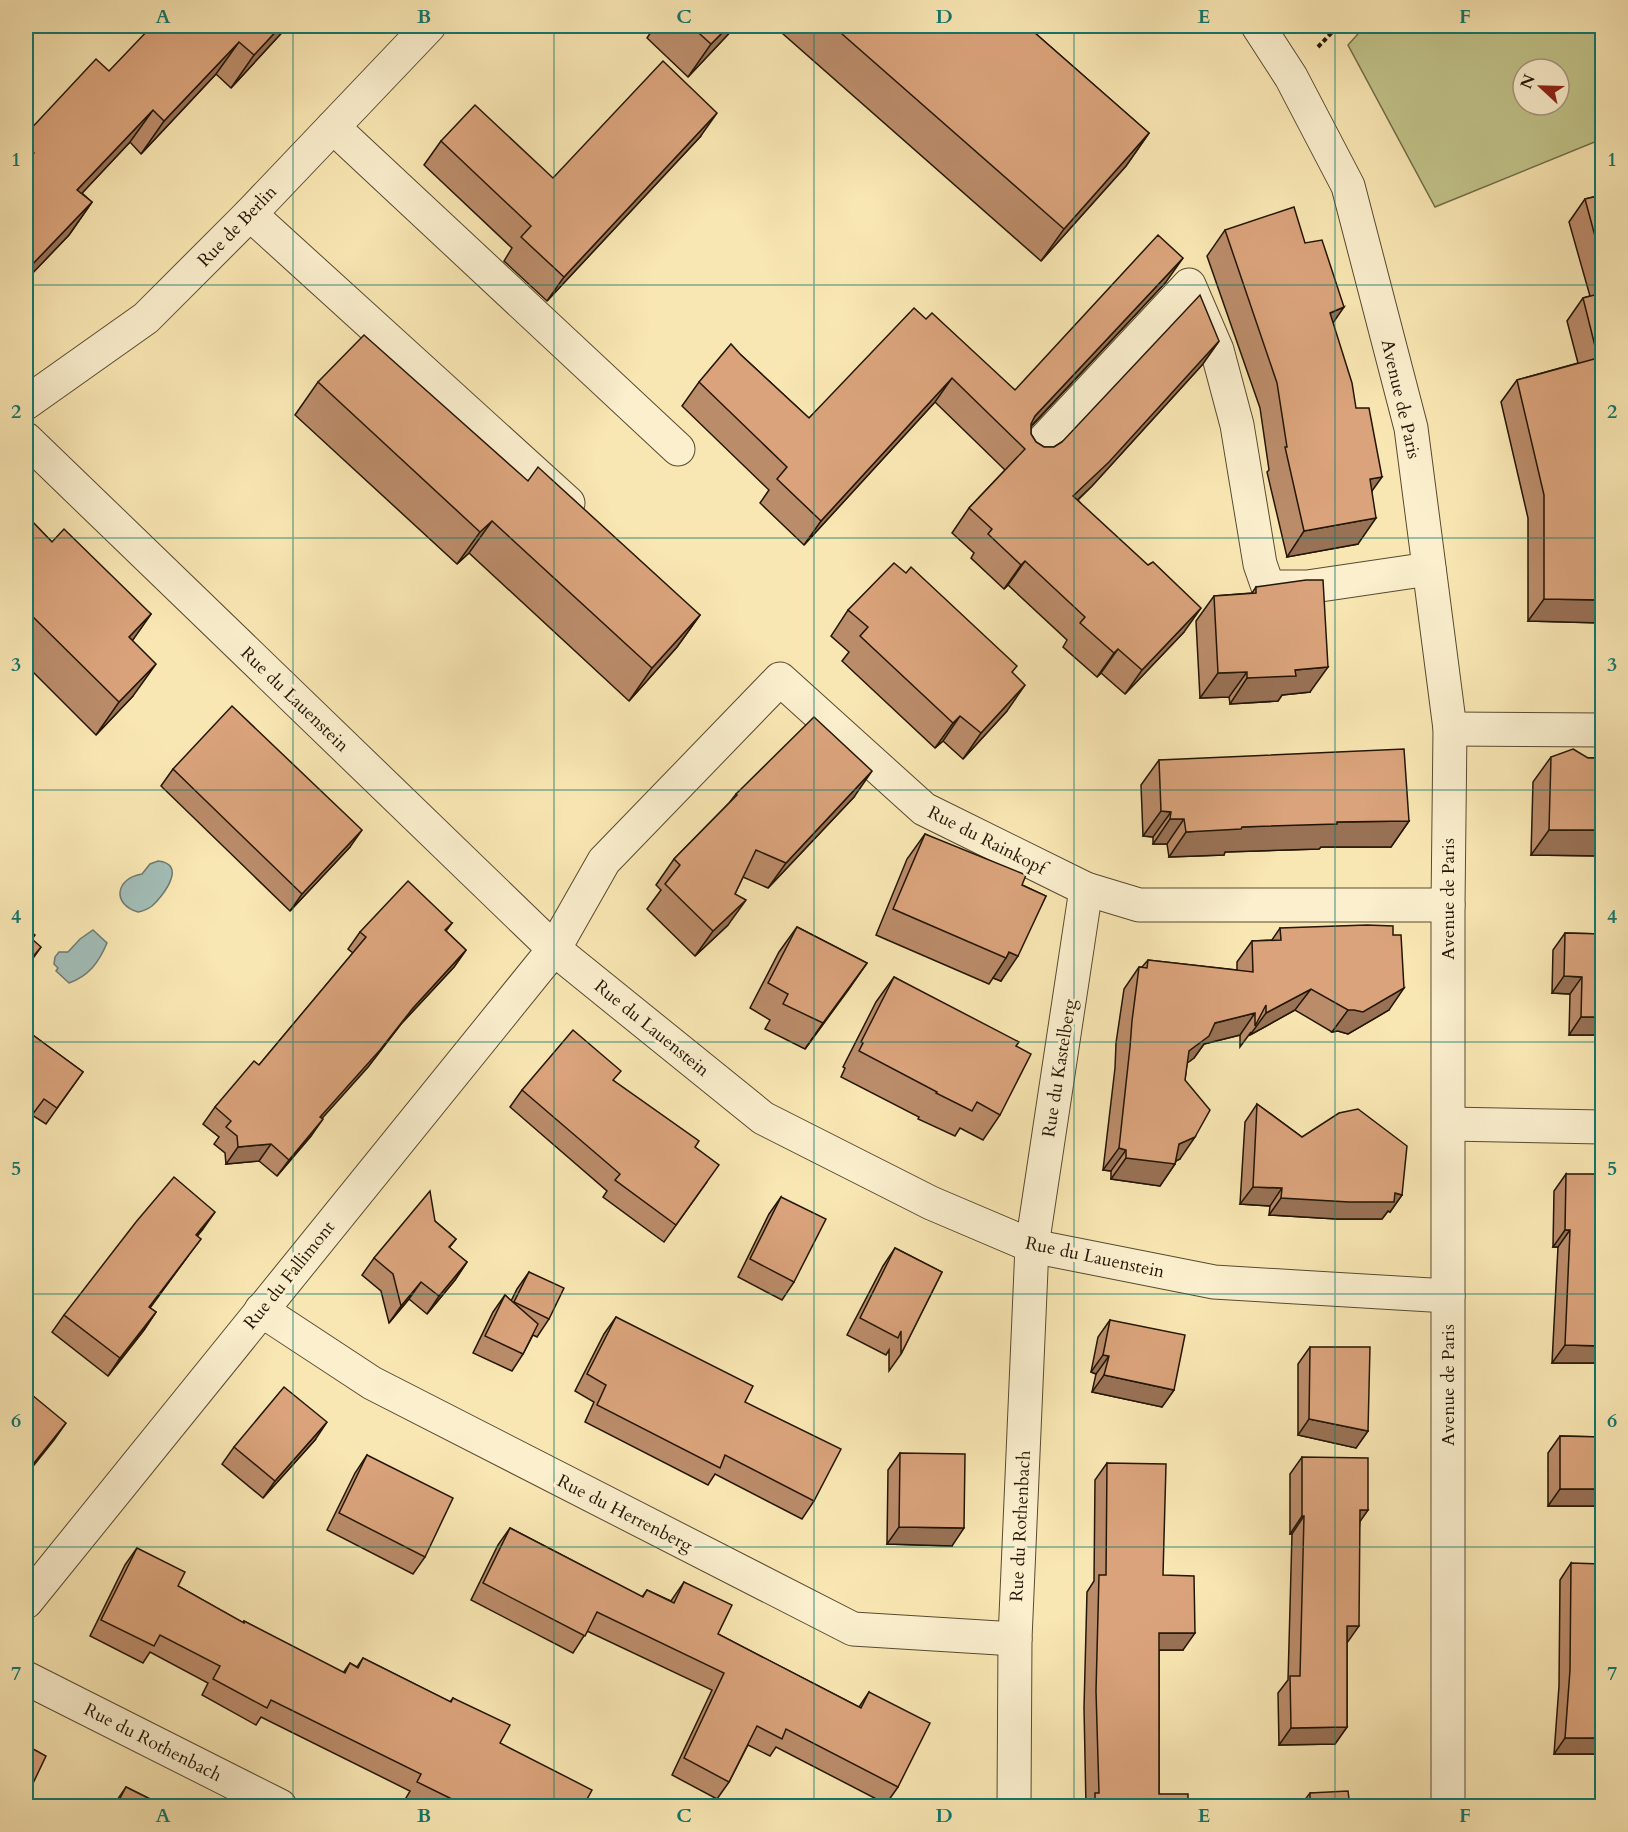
<svg xmlns="http://www.w3.org/2000/svg" width="1628" height="1832" font-family="Cardo,serif">
  <style>
    .green { fill: #c1c48a; stroke: #726d48; stroke-width: 1.5; fill-rule: evenodd }
    .water { fill: #a2bdb7; stroke: #6f7a70; stroke-width: 1.5 }
    .lines { fill: none; stroke-linecap: round; stroke-linejoin: round }
    .minor-casing { stroke: #584a30; stroke-width: 35 }
    .path { stroke: #231605; stroke-width: 4; stroke-dasharray: 4.5 3; stroke-linecap: butt }
    .minor { stroke: #fbefce; stroke-width: 33 }
    .wall { fill: #bb8c6a; stroke: #231605; stroke-width: 1.5 }
    .shaded-wall { fill: #997256; stroke: #231605; stroke-width: 1.5 }
    .building { fill: #daa37b; stroke: #231605; stroke-width: 1.5 }
    .grid { fill: none; stroke: #0f766e; stroke-width: 1.5; stroke-opacity: 0.55 }
    .labels { text-anchor: middle; stroke-width: 6; stroke-linejoin: round; paint-order: stroke }
    .street-label { font-size: 18px; fill: #231605; stroke: #fbefce }
    .neatline { fill: none; stroke: #0f766e; stroke-width: 2 }
    .grid-label { font-size: 20px; text-anchor: middle; font-weight: bold; fill: #0f766e }
  </style>
  <rect width="100%" height="100%" fill="#f9e7b3"/>
  <filter id="stains"><feTurbulence type="fractalNoise" baseFrequency=".00333" numOctaves="4"/><feColorMatrix values="0 0 0 0 .2 0 0 0 0 .09 0 0 0 0 .02 0 0 0 .5 -.17"/></filter>
  <radialGradient id="worn" r=".72"><stop offset=".6" stop-color="#630" stop-opacity="0"/><stop offset="1" stop-color="#630" stop-opacity=".3"/></radialGradient>
  <path class="green" d="M1365,26H1602V139L1435,207L1348,45ZM1523,69H1559V105H1523Z"/>
  <g class="water">
    <path d="M158,861C188,864 163,896 152,906C148,909 143,911 138,912C111,904 116,878 142,874L150,864Z"/>
    <path d="M93,930L107,943C99,962 89,976 69,983L56,971L58,968L54,964L55,957L59,952H68L80,939Z"/>
  </g>
  <g class="lines">
    <defs>
      <g id="minor">
        <polyline points="1258,26 1291,77 1348,186 1411,428 1450,729 1448,905 1448,1806"/>
        <polyline points="333,127 678,449"/>
        <polyline points="250,214 568,503"/>
        <polyline points="26,403 146,318 250,214 429,26"/>
        <polyline points="26,439 554,949 763,1118 931,1203 1032,1246 1214,1282 1448,1296"/>
        <polyline points="1032,453 1189,285 1217,350 1237,425 1260,564 1268,587 1307,587 1429,569"/>
        <polyline points="1450,729 1602,730"/>
        <polyline points="1449,1124 1602,1127"/>
        <polyline points="261,1310 372,1383 853,1629 1015,1639"/>
        <polyline points="26,1602 554,949 604,861 780,679 924,809 1086,889 1139,905 1448,905"/>
        <polyline points="26,1678 280,1806"/>
        <polyline points="1014,1806 1015,1639 1032,1246 1086,889"/>
      </g>
    </defs>
    <use href="#minor" class="minor-casing"/>
    <polyline class="path" points="1318,47 1338,26"/>
    <use href="#minor" class="minor"/>
  </g>
  <g class="wall">
    <polygon points="288,26 231,88 216,74 141,154 130,142 82,193 92,202 69,235 26,280 26,134 109,71"/>
    <polygon points="655,26 736,26 688,77 647,38"/>
    <polygon points="774,26 1027,26 1149,133 1126,166 1041,261"/>
    <polygon points="700,137 547,301 504,261 512,248 424,165 441,141 553,178"/>
    <polygon points="1602,195 1602,623 1528,621 1528,518 1501,402 1517,380 1578,363 1567,321 1583,298 1590,296 1569,222 1585,199"/>
    <polygon points="1225,230 1305,243 1333,323 1372,492 1358,544 1287,557 1267,472 1269,470 1260,408 1207,256"/>
    <polygon points="1166,282 1031,427 1031,434 1036,442 1044,447 1054,447 1219,341 1202,365 1092,486 1078,500 1184,632 1125,694 1101,673 1097,677 1063,647 1067,640 1008,585 1004,589 971,558 974,553 952,533 969,508 1005,470 935,402 804,545 760,503 769,490 682,406 699,382 741,355 809,418 926,319 1015,390"/>
    <polygon points="318,382 528,481 700,615 677,647 629,701 469,553 457,564 295,415"/>
    <polygon points="26,515 52,542 151,614 132,640 133,696 96,735 26,665"/>
    <polygon points="1256,587 1310,692 1282,695 1278,701 1230,704 1229,697 1200,698 1196,621 1214,596 1252,593"/>
    <polygon points="848,610 1007,711 963,759 943,741 935,748 842,661 849,652 831,636"/>
    <polygon points="1551,757 1602,758 1602,856 1531,855 1533,782"/>
    <polygon points="1159,760 1409,821 1391,847 1321,847 1319,849 1225,852 1224,855 1169,857 1167,844 1153,844 1153,837 1143,836 1141,785"/>
    <polygon points="173,769 350,847 290,911 161,786"/>
    <polygon points="736,794 854,797 768,888 743,877 735,894 728,925 695,956 647,909 661,890 656,885 674,859 729,803"/>
    <polygon points="925,834 1022,885 1046,896 1001,981 993,978 989,984 876,935 907,859"/>
    <polygon points="452,923 446,931 466,950 454,967 401,1024 368,1067 322,1118 311,1136 277,1176 259,1161 226,1164 225,1153 214,1144 219,1137 203,1124 215,1107 259,1065 353,953 348,949 360,932"/>
    <polygon points="797,927 867,963 805,1049 765,1029 770,1020 750,1008 779,952"/>
    <polygon points="1280,928 1389,1010 1348,1034 1338,1031 1332,1032 1295,1010 1250,1035 1251,1032 1240,1047 1240,1035 1204,1044 1194,1058 1187,1063 1185,1080 1180,1159 1176,1161 1175,1164 1160,1186 1111,1179 1111,1171 1103,1170 1115,1068 1116,1043 1124,989 1139,967 1142,967 1148,960 1237,970 1237,962 1252,941 1272,940"/>
    <polygon points="1565,933 1602,934 1602,1035 1569,1035 1570,994 1552,993 1553,950"/>
    <polygon points="894,977 1016,1046 1000,1115 983,1140 960,1128 955,1136 918,1119 919,1117 841,1077 845,1068 843,1067 876,1002"/>
    <polygon points="26,1030 83,1072 46,1124 32,1115 26,1125"/>
    <polygon points="614,1081 695,1147 707,1182 664,1242 603,1197 607,1191 510,1107 522,1090"/>
    <polygon points="1257,1104 1302,1137 1402,1195 1390,1212 1388,1211 1382,1219 1337,1219 1269,1215 1270,1206 1240,1204 1245,1122"/>
    <polygon points="1566,1174 1602,1363 1552,1363 1558,1247 1553,1247 1554,1191"/>
    <polygon points="781,1197 794,1282 782,1300 738,1277 769,1214"/>
    <polygon points="435,1221 456,1239 449,1248 467,1262 455,1280 427,1314 409,1299 389,1323 381,1291 362,1275 374,1258"/>
    <polygon points="203,1229 197,1236 188,1256 150,1308 156,1312 144,1330 108,1376 52,1332 64,1315"/>
    <polygon points="895,1248 942,1272 901,1354 889,1371 889,1350 886,1355 847,1335 883,1266"/>
    <polygon points="529,1272 549,1319 537,1337 533,1335 523,1354 512,1371 473,1353 493,1312 505,1295 511,1301 517,1289"/>
    <polygon points="616,1317 745,1402 814,1501 802,1519 715,1474 708,1485 585,1422 594,1402 575,1391 604,1334"/>
    <polygon points="1110,1320 1174,1390 1162,1407 1092,1392 1096,1374 1091,1372 1098,1337"/>
    <polygon points="1310,1347 1368,1431 1356,1448 1298,1435 1298,1364"/>
    <polygon points="1560,1436 1602,1437 1602,1506 1548,1506 1548,1453"/>
    <polygon points="315,1440 263,1498 222,1464 234,1447"/>
    <polygon points="900,1453 952,1546 887,1544 888,1470"/>
    <polygon points="367,1455 425,1557 413,1574 327,1530 355,1473"/>
    <polygon points="1302,1457 1368,1510 1360,1521 1347,1642 1347,1727 1335,1744 1279,1745 1278,1693 1288,1680 1292,1534 1290,1534 1290,1474"/>
    <polygon points="1107,1463 1163,1575 1183,1650 1159,1650 1159,1794 1188,1806 1086,1806 1084,1708 1087,1592 1094,1581 1095,1480"/>
    <polygon points="510,1528 642,1597 647,1590 671,1601 684,1582 718,1634 859,1707 869,1692 898,1787 886,1804 776,1747 770,1756 748,1745 729,1782 717,1799 672,1775 712,1690 587,1631 573,1653 471,1600 498,1545"/>
    <polygon points="137,1548 178,1586 243,1623 244,1621 343,1673 350,1663 357,1667 363,1658 450,1702 453,1698 500,1743 585,1803 591,1806 422,1806 406,1798 410,1791 261,1717 256,1725 202,1695 208,1683 150,1652 143,1663 90,1636 125,1565"/>
    <polygon points="1571,1563 1602,1754 1554,1754 1559,1686 1560,1580"/>
    <polygon points="126,1787 164,1806 113,1806"/>
    <polygon points="1310,1793 1349,1799 1355,1806 1300,1806"/>
  </g>
  <g class="shaded-wall">
    <polygon points="281,26 288,26 231,88 254,55"/>
    <polygon points="729,26 736,26 688,77 711,44"/>
    <polygon points="239,42 216,74 141,154 164,121"/>
    <polygon points="153,110 130,142 55,222 77,190"/>
    <polygon points="717,113 700,137 547,301 564,277"/>
    <polygon points="1149,133 1126,166 1041,261 1064,229"/>
    <polygon points="92,202 69,235 26,280 26,271"/>
    <polygon points="1183,258 1166,282 1018,440 1035,416"/>
    <polygon points="1344,307 1326,333 1330,313"/>
    <polygon points="1219,341 1202,365 1092,486 1056,520 1073,496"/>
    <polygon points="952,378 935,402 804,545 821,521"/>
    <polygon points="1382,477 1364,502 1370,479"/>
    <polygon points="1376,518 1358,544 1287,557 1304,531"/>
    <polygon points="492,521 469,553 457,564 480,532"/>
    <polygon points="1025,561 1008,585 1004,589 1021,565"/>
    <polygon points="1544,599 1602,600 1602,623 1528,621"/>
    <polygon points="1201,608 1184,632 1125,694 1142,670"/>
    <polygon points="151,614 128,647 129,637"/>
    <polygon points="700,615 677,647 629,701 652,668"/>
    <polygon points="1118,649 1101,673 1097,677 1114,653"/>
    <polygon points="156,664 133,696 96,735 119,702"/>
    <polygon points="1328,667 1310,692 1282,695 1278,701 1230,704 1247,678 1295,670"/>
    <polygon points="1247,672 1229,697 1200,698 1218,673"/>
    <polygon points="1025,685 1007,711 963,759 981,733"/>
    <polygon points="960,716 943,741 935,748 953,723"/>
    <polygon points="872,771 854,797 768,888 786,863"/>
    <polygon points="1161,811 1171,812 1153,837 1143,836"/>
    <polygon points="1170,819 1184,819 1167,844 1153,844"/>
    <polygon points="1409,821 1391,847 1321,847 1319,849 1225,852 1224,855 1169,857 1186,832 1242,827 1337,822"/>
    <polygon points="362,830 350,847 290,911 302,894"/>
    <polygon points="1549,830 1602,830 1602,856 1531,855"/>
    <polygon points="746,900 728,925 695,956 713,931"/>
    <polygon points="41,947 29,964 26,968 26,965"/>
    <polygon points="466,950 454,967 401,1024 368,1067 308,1134 320,1117 413,1008"/>
    <polygon points="1009,952 1018,956 1001,981 993,978 1006,958"/>
    <polygon points="867,963 849,989 805,1049 823,1023"/>
    <polygon points="1564,976 1582,977 1570,994 1552,993"/>
    <polygon points="1404,988 1389,1010 1348,1034 1338,1031 1332,1032 1348,1010"/>
    <polygon points="1311,989 1295,1010 1250,1035 1266,1013"/>
    <polygon points="1255,1013 1240,1035 1204,1044 1194,1058 1174,1073 1189,1051 1215,1023"/>
    <polygon points="1581,1017 1602,1017 1602,1035 1569,1035"/>
    <polygon points="323,1119 311,1136 277,1176 289,1160"/>
    <polygon points="1195,1137 1180,1159 1171,1163 1175,1164 1160,1186 1111,1179 1126,1158 1179,1144"/>
    <polygon points="271,1144 259,1161 226,1164 238,1147"/>
    <polygon points="1119,1148 1126,1150 1111,1171 1103,1170"/>
    <polygon points="1253,1187 1282,1188 1270,1206 1240,1204"/>
    <polygon points="1395,1193 1402,1195 1390,1212 1388,1211 1382,1219 1337,1219 1269,1215 1281,1198"/>
    <polygon points="215,1212 203,1229 184,1252 196,1235"/>
    <polygon points="1565,1230 1570,1230 1558,1247 1553,1247"/>
    <polygon points="201,1239 188,1256 137,1325 149,1307"/>
    <polygon points="467,1262 455,1280 427,1314 439,1296"/>
    <polygon points="421,1282 409,1299 389,1323 401,1306"/>
    <polygon points="156,1312 144,1330 108,1376 120,1358"/>
    <polygon points="1565,1345 1602,1346 1602,1363 1552,1363"/>
    <polygon points="1103,1355 1109,1356 1096,1374 1091,1372"/>
    <polygon points="1104,1375 1174,1390 1162,1407 1092,1392"/>
    <polygon points="1309,1419 1368,1431 1356,1448 1298,1435"/>
    <polygon points="327,1422 315,1440 263,1498 275,1481"/>
    <polygon points="66,1423 54,1440 26,1475 26,1473"/>
    <polygon points="1560,1489 1602,1489 1602,1506 1548,1506"/>
    <polygon points="1360,1510 1368,1510 1356,1527"/>
    <polygon points="1302,1516 1304,1516 1292,1534 1290,1534"/>
    <polygon points="899,1527 964,1528 952,1546 887,1544"/>
    <polygon points="1347,1626 1359,1626 1347,1643"/>
    <polygon points="1159,1633 1195,1633 1183,1650 1147,1650"/>
    <polygon points="1347,1727 1335,1744 1279,1745 1291,1728"/>
    <polygon points="1565,1738 1602,1738 1602,1754 1554,1754"/>
  </g>
  <g class="building">
    <polygon points="152,26 281,26 254,55 239,42 164,121 153,110 77,190 92,202 26,271 26,162 34,153 26,144 26,134 96,59 109,71"/>
    <polygon points="691,26 729,26 711,44"/>
    <polygon points="833,26 1027,26 1149,133 1064,229"/>
    <polygon points="663,61 717,113 564,277 521,237 531,226 441,141 475,105 553,178"/>
    <polygon points="1602,195 1602,262 1585,199"/>
    <polygon points="1294,207 1305,243 1322,240 1344,307 1330,313 1352,383 1356,408 1369,408 1382,477 1370,479 1376,518 1304,531 1285,447 1287,447 1277,383 1225,230"/>
    <polygon points="1158,235 1183,258 1035,416 1031,424 1031,434 1036,442 1044,447 1054,447 1062,442 1200,295 1219,341 1109,462 1073,496 1148,565 1153,562 1201,608 1142,670 1118,649 1114,653 1080,623 1085,617 1025,561 1021,565 988,534 992,529 969,508 1025,449 952,378 821,521 777,479 787,467 699,382 731,344 741,355 809,418 914,308 926,319 932,313 1015,390"/>
    <polygon points="1602,293 1602,600 1544,599 1544,495 1517,380 1598,358 1583,298"/>
    <polygon points="364,335 528,481 538,467 700,615 652,668 492,521 480,532 318,382"/>
    <polygon points="26,515 52,542 64,529 151,614 129,637 156,664 119,702 26,610 26,611"/>
    <polygon points="894,563 906,573 911,567 1017,666 1012,672 1025,685 981,733 960,716 953,723 860,636 868,627 848,610"/>
    <polygon points="1306,580 1323,580 1328,667 1295,670 1296,676 1247,678 1247,672 1218,673 1214,596 1256,593 1256,587"/>
    <polygon points="232,706 362,830 302,894 173,769"/>
    <polygon points="814,717 872,771 786,863 756,850 735,894 746,900 713,931 665,884 680,865 674,859 737,795 736,794"/>
    <polygon points="1404,749 1409,821 1337,822 1337,824 1242,827 1241,829 1186,832 1184,819 1170,819 1171,812 1161,811 1159,760"/>
    <polygon points="1573,749 1588,758 1602,758 1602,830 1549,830 1551,757"/>
    <polygon points="925,834 1026,875 1022,885 1046,896 1018,956 1009,952 1006,958 893,909"/>
    <polygon points="408,881 452,923 445,930 466,950 413,1008 380,1050 320,1117 323,1119 289,1160 271,1144 238,1147 237,1136 226,1127 231,1121 215,1107 254,1061 259,1065 366,937 360,932"/>
    <polygon points="1367,925 1393,926 1393,935 1401,935 1404,988 1363,1012 1354,1010 1348,1010 1311,989 1266,1013 1266,1005 1255,1026 1255,1013 1215,1023 1209,1036 1189,1051 1185,1080 1210,1110 1195,1137 1179,1144 1175,1164 1126,1158 1126,1150 1119,1148 1130,1047 1132,1021 1139,967 1147,968 1148,960 1253,972 1252,941 1281,940 1280,928"/>
    <polygon points="26,927 35,935 32,939 41,947 26,965"/>
    <polygon points="797,927 867,963 823,1023 783,1004 788,994 768,983"/>
    <polygon points="1565,933 1602,934 1602,1017 1581,1017 1582,977 1564,976"/>
    <polygon points="894,977 1019,1042 1016,1046 1031,1054 1000,1115 977,1102 972,1111 936,1093 937,1092 859,1051 863,1043 861,1042"/>
    <polygon points="26,1030 83,1072 57,1108 44,1099 29,1119 26,1117"/>
    <polygon points="573,1030 621,1071 613,1080 699,1141 695,1147 719,1165 676,1225 615,1180 620,1174 522,1090"/>
    <polygon points="1257,1104 1302,1137 1339,1113 1358,1109 1407,1146 1402,1195 1395,1193 1394,1202 1349,1202 1281,1198 1282,1188 1253,1187"/>
    <polygon points="1566,1174 1602,1174 1602,1346 1565,1345 1570,1230 1565,1230"/>
    <polygon points="174,1177 215,1212 196,1235 201,1239 149,1307 156,1312 120,1358 64,1315 136,1222"/>
    <polygon points="430,1191 435,1221 456,1239 449,1247 467,1262 439,1296 421,1282 401,1306 393,1274 374,1258"/>
    <polygon points="781,1197 826,1219 794,1282 750,1259"/>
    <polygon points="895,1248 942,1272 901,1354 901,1331 898,1338 860,1318"/>
    <polygon points="529,1272 564,1288 549,1319 514,1302"/>
    <polygon points="505,1295 538,1324 523,1354 485,1336"/>
    <polygon points="616,1317 753,1386 745,1402 841,1449 814,1501 725,1455 720,1468 597,1405 606,1385 587,1374"/>
    <polygon points="1110,1320 1185,1335 1174,1390 1104,1375 1109,1356 1103,1355"/>
    <polygon points="1310,1347 1370,1347 1368,1431 1309,1419"/>
    <polygon points="284,1387 327,1422 275,1481 234,1447"/>
    <polygon points="26,1390 66,1423 26,1473"/>
    <polygon points="1560,1436 1602,1437 1602,1489 1560,1489"/>
    <polygon points="900,1453 965,1454 964,1528 899,1527"/>
    <polygon points="367,1455 453,1498 425,1557 339,1513"/>
    <polygon points="1302,1457 1368,1458 1368,1510 1360,1510 1359,1626 1347,1626 1347,1727 1291,1728 1290,1676 1300,1676 1304,1516 1302,1516"/>
    <polygon points="1107,1463 1166,1464 1163,1575 1194,1576 1195,1633 1159,1633 1159,1794 1188,1794 1188,1806 1095,1806 1095,1793 1099,1793 1096,1691 1099,1575 1106,1575"/>
    <polygon points="510,1528 643,1597 647,1590 674,1603 684,1582 732,1605 718,1634 861,1708 869,1692 930,1723 898,1787 786,1729 782,1739 757,1726 729,1782 684,1758 724,1673 597,1612 585,1636 483,1583"/>
    <polygon points="137,1548 185,1572 178,1586 244,1623 244,1621 345,1673 350,1663 358,1668 363,1658 451,1702 453,1698 510,1725 500,1743 592,1790 585,1803 591,1806 484,1806 470,1799 466,1806 417,1782 421,1774 271,1700 267,1708 213,1679 220,1666 160,1635 154,1646 101,1620"/>
    <polygon points="1571,1563 1602,1564 1602,1738 1565,1738 1570,1670"/>
    <polygon points="26,1745 46,1756 26,1798"/>
    <polygon points="126,1787 164,1806 116,1806"/>
    <polygon points="1348,1791 1349,1799 1355,1799 1355,1806 1310,1806 1310,1793"/>
  </g>
  <path class="grid" d="M293,26V1806M554,26V1806M814,26V1806M1074,26V1806M1335,26V1806M26,285H1602M26,538H1602M26,790H1602M26,1042H1602M26,1294H1602M26,1547H1602"/>
  <g class="labels">
    <g class="street-label">
      <text transform="translate(237 226) rotate(-46)" y="6">Rue de Berlin</text>
      <text transform="translate(1401 399) rotate(77)" y="6">Avenue de Paris</text>
      <text transform="translate(295 699) rotate(44)" y="6">Rue du Lauenstein</text>
      <text transform="translate(987 840) rotate(27)" y="6">Rue du Rainkopf</text>
      <text transform="translate(1448 899) rotate(-90)" y="6">Avenue de Paris</text>
      <text transform="translate(652 1028) rotate(39)" y="6">Rue du Lauenstein</text>
      <text transform="translate(1059 1068) rotate(-81)" y="6">Rue du Kastelberg</text>
      <text transform="translate(1095 1257) rotate(12)" y="6">Rue du Lauenstein</text>
      <text transform="translate(289 1275) rotate(-51)" y="6">Rue du Fallimont</text>
      <text transform="translate(1448 1385) rotate(-90)" y="6">Avenue de Paris</text>
      <text transform="translate(625 1513) rotate(27)" y="6">Rue du Herrenberg</text>
      <text transform="translate(1020 1526) rotate(-87)" y="6">Rue du Rothenbach</text>
      <text transform="translate(153 1742) rotate(27)" y="6">Rue du Rothenbach</text>
    </g>
  </g>
  <rect width="1628" height="1832" fill="none" stroke="#f9e7b3" stroke-width="66"/>
  <g transform="translate(1541 87) rotate(292)"><circle r="28" fill="#fbefce" stroke="#a5987e" stroke-width="1.5"/>
  <path d="M0-4.5L10 22L0 15L-10 22Z" fill="#8f2418"/>
  <text y="-9" font-size="16" font-weight="bold" text-anchor="middle" fill="#231605">N</text>
  </g>
  <rect x="33" y="33" width="1562" height="1766" class="neatline"/>
  <g class="grid-label">
    <text x="163" y="23">A</text>
    <text x="424" y="23">B</text>
    <text x="684" y="23">C</text>
    <text x="944" y="23">D</text>
    <text x="1204" y="23">E</text>
    <text x="1465" y="23">F</text>
    <text x="16" y="166">1</text>
    <text x="1612" y="166">1</text>
    <text x="16" y="418">2</text>
    <text x="1612" y="418">2</text>
    <text x="16" y="671">3</text>
    <text x="1612" y="671">3</text>
    <text x="16" y="923">4</text>
    <text x="1612" y="923">4</text>
    <text x="16" y="1175">5</text>
    <text x="1612" y="1175">5</text>
    <text x="16" y="1427">6</text>
    <text x="1612" y="1427">6</text>
    <text x="16" y="1680">7</text>
    <text x="1612" y="1680">7</text>
    <text x="163" y="1822">A</text>
    <text x="424" y="1822">B</text>
    <text x="684" y="1822">C</text>
    <text x="944" y="1822">D</text>
    <text x="1204" y="1822">E</text>
    <text x="1465" y="1822">F</text>
  </g>
  <rect width="100%" height="100%" filter="url(#stains)"/>
  <rect width="100%" height="100%" fill="url(#worn)"/>
</svg>
